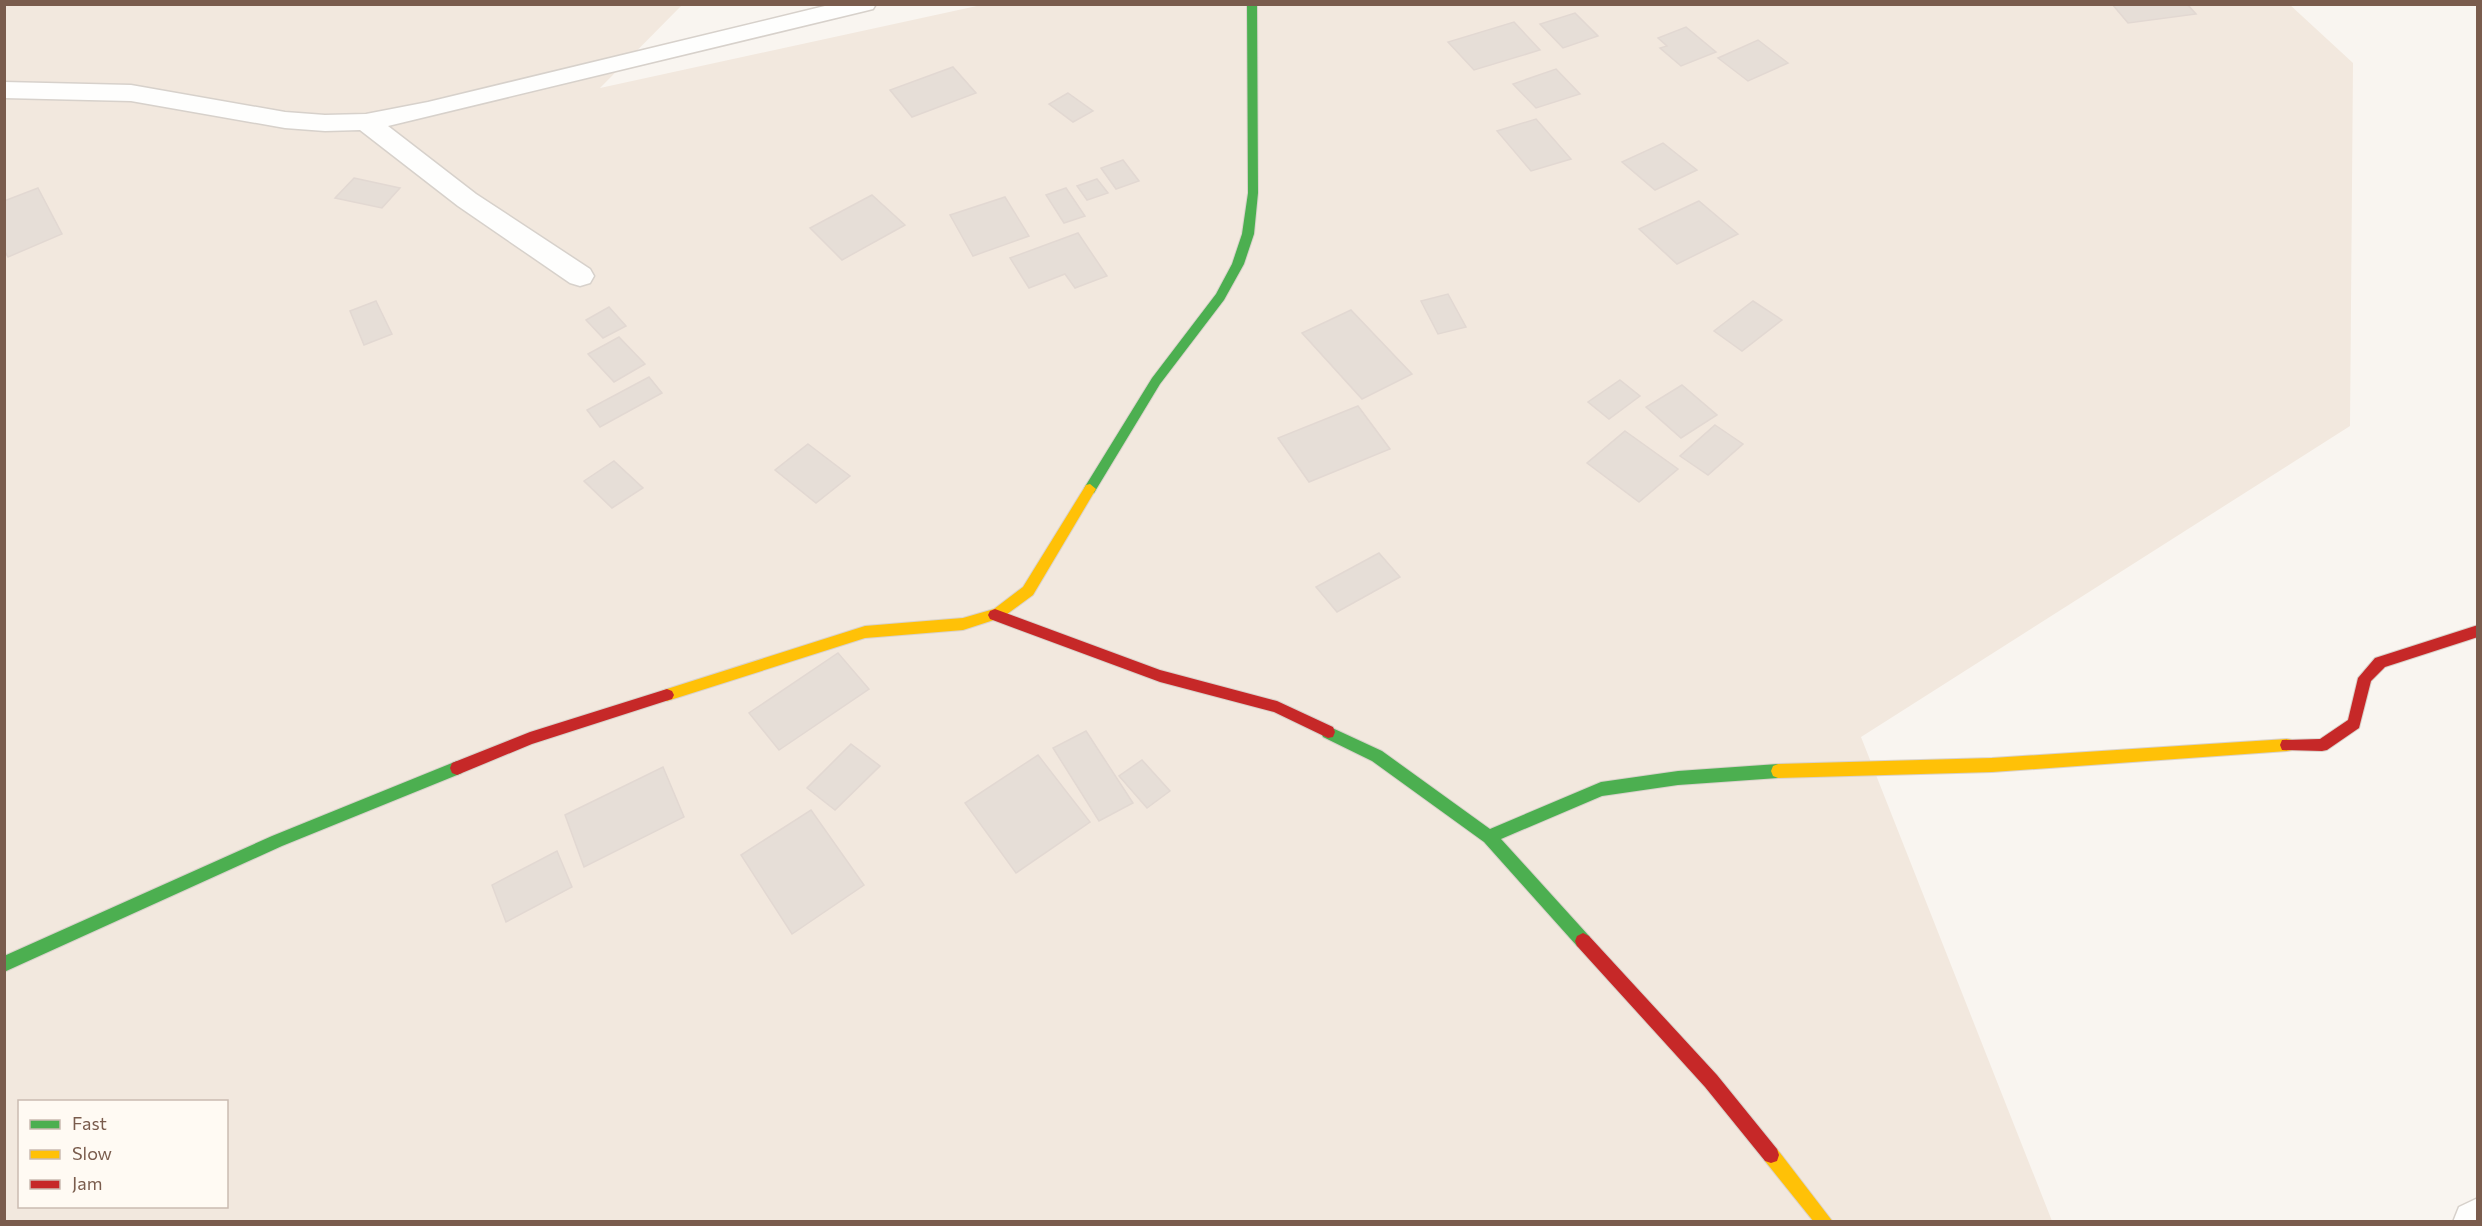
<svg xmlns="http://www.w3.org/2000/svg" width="2482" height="1226" font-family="Commissioner,sans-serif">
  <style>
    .residential { fill: #f2e8de; fill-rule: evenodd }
    .building { fill: #e6ded7; stroke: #e2d8d2; stroke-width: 1.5 }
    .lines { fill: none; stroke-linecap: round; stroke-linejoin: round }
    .street-casing { stroke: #d7d1cb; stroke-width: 3 }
    .fast-casing { stroke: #d9d2cb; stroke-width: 2 }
    .slow-casing { stroke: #d9d2cb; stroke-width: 2 }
    .jam-casing { stroke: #d9d2cb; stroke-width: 2 }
    .street { fill: #fefefd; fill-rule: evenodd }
    .fast { fill: #4caf50; fill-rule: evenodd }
    .slow { fill: #ffc107; fill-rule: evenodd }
    .jam { fill: #c62828; fill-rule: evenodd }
  </style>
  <rect width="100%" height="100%" fill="#f9f5f0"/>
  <path class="residential" d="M986,4H2289L2353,63L2350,426L1861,737L2052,1221L5,1222V5H682L600,88ZM20,1102H226V1206H20Z"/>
  <g class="building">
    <polygon points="2112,4 2187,4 2196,14 2128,23"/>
    <polygon points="1575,13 1598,36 1563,48 1540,24"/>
    <polygon points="1514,22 1540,50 1474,70 1448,42"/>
    <polygon points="1686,27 1716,52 1681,66 1660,48 1667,46 1658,38"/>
    <polygon points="1758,40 1788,63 1748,81 1718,58"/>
    <polygon points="953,67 976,93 912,117 890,90"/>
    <polygon points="1556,69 1580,94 1536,108 1513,84"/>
    <polygon points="1068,93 1093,111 1073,122 1049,104"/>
    <polygon points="1536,119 1571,159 1531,171 1497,131"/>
    <polygon points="1663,143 1697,170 1655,190 1622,162"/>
    <polygon points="1123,160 1139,181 1116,189 1101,168"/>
    <polygon points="354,178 400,188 382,208 335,198"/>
    <polygon points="1097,179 1108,193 1087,200 1077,186"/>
    <polygon points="38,188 62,234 8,257 4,250 4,201"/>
    <polygon points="1066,188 1085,216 1064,223 1046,195"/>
    <polygon points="872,195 905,225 842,260 810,228"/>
    <polygon points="1005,197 1029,236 973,256 950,215"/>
    <polygon points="1699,201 1738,234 1677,264 1639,229"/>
    <polygon points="1078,233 1107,276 1075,288 1065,274 1029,288 1010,258"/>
    <polygon points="1448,294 1466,327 1438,334 1421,301"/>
    <polygon points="376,301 392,334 364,345 350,311"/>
    <polygon points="1753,301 1782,320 1742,351 1714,331"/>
    <polygon points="609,307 626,326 603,338 586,320"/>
    <polygon points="1351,310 1412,374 1362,399 1302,333"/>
    <polygon points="619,337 645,364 614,382 588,354"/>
    <polygon points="649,377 662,393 600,427 587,410"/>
    <polygon points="1620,380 1640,396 1609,419 1588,402"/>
    <polygon points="1682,385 1717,415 1681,438 1646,407"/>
    <polygon points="1358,406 1390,449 1309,482 1278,438"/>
    <polygon points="1715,425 1743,444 1708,475 1680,456"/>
    <polygon points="1625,431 1678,469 1639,502 1587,463"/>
    <polygon points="808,444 850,476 816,503 775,470"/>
    <polygon points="614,461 643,488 612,508 584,481"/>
    <polygon points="1379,553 1400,577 1337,612 1316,587"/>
    <polygon points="838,653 869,689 779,750 749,713"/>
    <polygon points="1086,731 1133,803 1099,821 1053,748"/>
    <polygon points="851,744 880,766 835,810 807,788"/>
    <polygon points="1038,755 1090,822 1016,873 965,803"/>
    <polygon points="1142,760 1170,791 1147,808 1119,776"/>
    <polygon points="663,767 684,817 584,867 565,815"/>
    <polygon points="811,810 864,885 792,934 741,855"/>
    <polygon points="557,851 572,887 506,922 492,885"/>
  </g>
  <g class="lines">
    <defs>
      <g id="street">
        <polygon points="833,4 876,4 873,9 865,11 388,126 476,194 590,269 594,276 590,283 580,286 570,283 458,206 360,130 325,131 285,128 131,101 4,98 4,82 131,85 285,112 325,115 366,114 428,102"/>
        <polygon points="2478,1198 2478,1222 2453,1222 2459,1207"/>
      </g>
      <g id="fast">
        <polygon points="1247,4 1257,4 1258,193 1254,234 1244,264 1224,300 1160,384 1094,493 1090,494 1084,489 1086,485 1152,378 1216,294 1232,264 1242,234 1248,193"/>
        <polygon points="1328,726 1382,751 1490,829 1601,782 1678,771 1778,764 1783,766 1785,771 1783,776 1778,778 1678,785 1602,796 1501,839 1589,936 1591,941 1589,946 1583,949 1577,946 1484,842 1372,761 1323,737 1321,732 1323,727"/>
        <polygon points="457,761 462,763 464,768 462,773 282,846 4,972 4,956 272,836"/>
      </g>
      <g id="slow">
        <polygon points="1090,484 1096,489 1033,595 1003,617 963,630 865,638 667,701 662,699 660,695 662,691 667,689 865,626 963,618 994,609 1023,587 1086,485"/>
        <polygon points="2287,739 2292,740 2294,745 2292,750 2287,751 1992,772 1778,778 1773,776 1771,771 1773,766 1778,764 1992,758"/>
        <polygon points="1771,1147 1777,1149 1833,1222 1814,1222 1765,1161 1763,1155 1765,1149"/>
      </g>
      <g id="jam">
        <polygon points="995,609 1160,670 1277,701 1333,727 1335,732 1333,737 1328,738 1274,712 1160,682 990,619 988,615 990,611"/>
        <polygon points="2478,625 2478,637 2385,667 2371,681 2359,728 2327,750 2322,751 2282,750 2280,745 2282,740 2320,739 2348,720 2358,678 2375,658"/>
        <polygon points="667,689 672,691 674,695 672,699 532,744 457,775 452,773 450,768 452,763 530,732"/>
        <polygon points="1583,933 1589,936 1717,1075 1777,1149 1779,1155 1777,1161 1771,1163 1765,1161 1705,1087 1577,946 1575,941 1577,936"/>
      </g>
    </defs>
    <use href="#street" class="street-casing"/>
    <use href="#fast" class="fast-casing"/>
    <use href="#slow" class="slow-casing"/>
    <use href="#jam" class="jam-casing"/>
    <use href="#street" class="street"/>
    <use href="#fast" class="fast"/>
    <use href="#slow" class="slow"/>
    <use href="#jam" class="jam"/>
  </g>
  <rect width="2482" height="1226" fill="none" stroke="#7a5c4d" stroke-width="12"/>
  <rect x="18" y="1100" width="210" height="108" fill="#fffaf3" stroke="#cabbb1" stroke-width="1.5"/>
  <rect x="30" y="1120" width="30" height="9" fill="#4caf50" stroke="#cabbb1" stroke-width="1.5"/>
  <text x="72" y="1130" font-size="18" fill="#7a5c4d">Fast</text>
  <rect x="30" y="1150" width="30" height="9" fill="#ffc107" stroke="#cabbb1" stroke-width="1.5"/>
  <text x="72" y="1160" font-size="18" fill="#7a5c4d">Slow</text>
  <rect x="30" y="1180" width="30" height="9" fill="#c62828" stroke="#cabbb1" stroke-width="1.5"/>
  <text x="72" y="1190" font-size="18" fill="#7a5c4d">Jam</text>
</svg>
